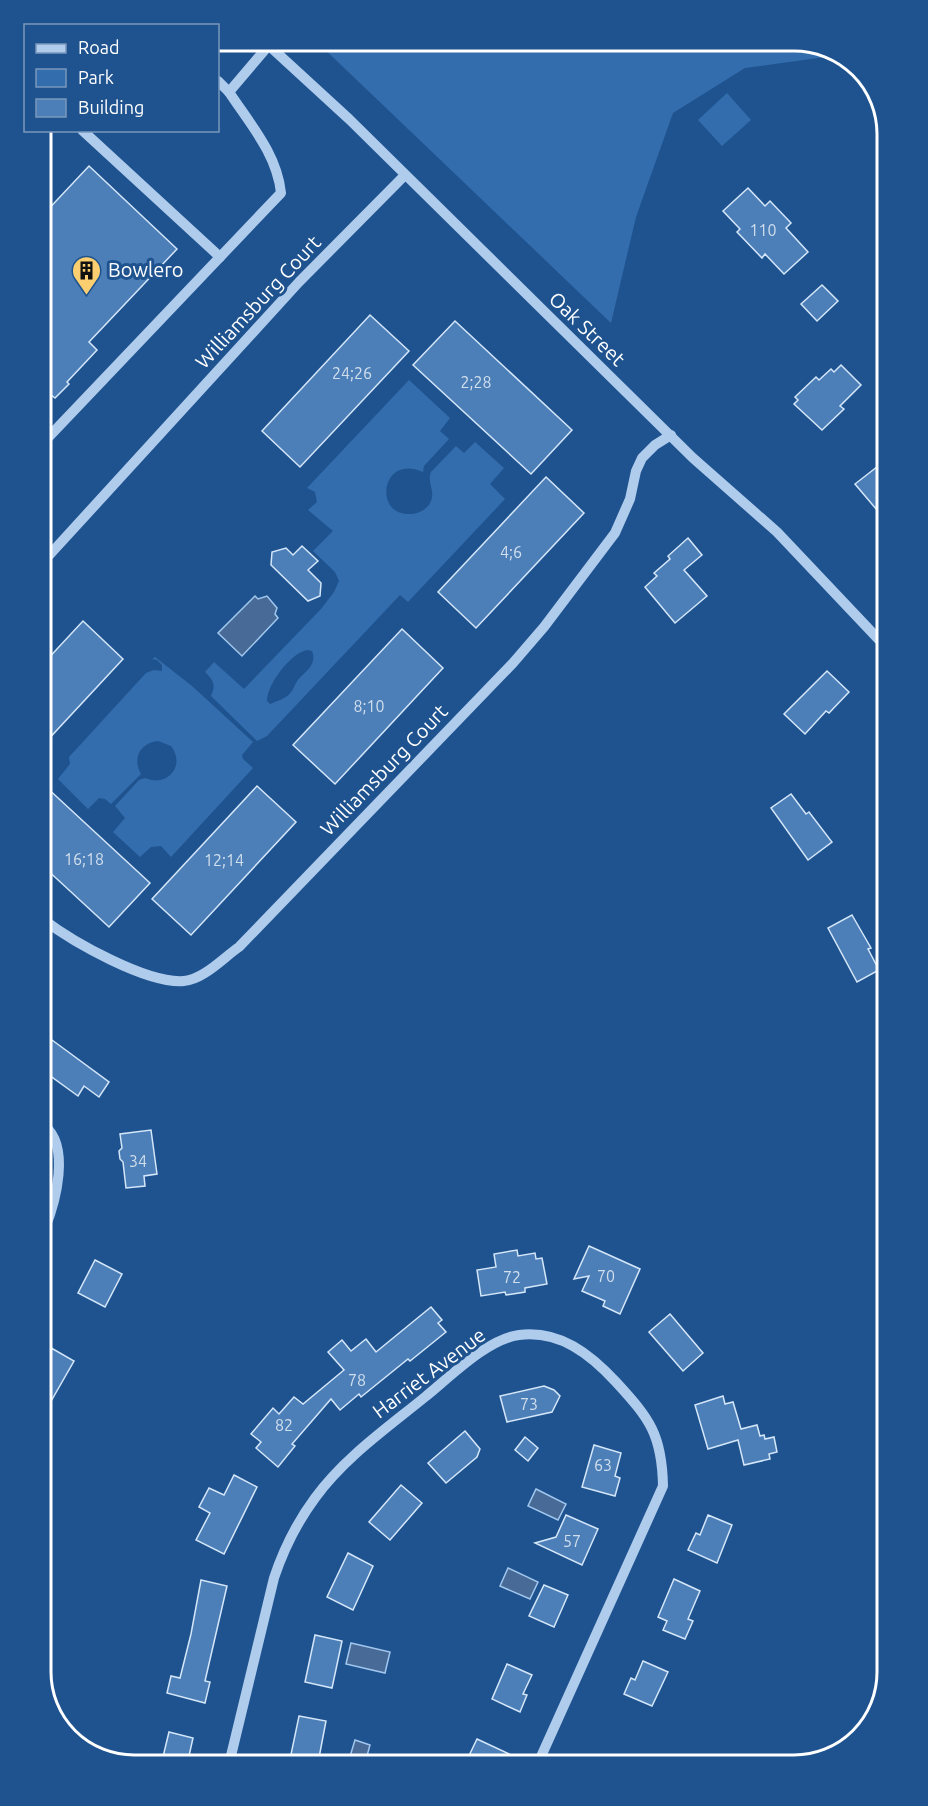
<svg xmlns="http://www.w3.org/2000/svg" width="928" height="1806" font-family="Ubuntu,sans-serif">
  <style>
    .green { fill: #336dad; fill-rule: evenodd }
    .water { fill: #476b96; stroke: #a2c7ee; stroke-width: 1.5 }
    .building { fill: #4c7fb8; stroke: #d4e6f9; stroke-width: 1.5 }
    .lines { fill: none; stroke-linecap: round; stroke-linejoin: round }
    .minor { stroke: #afcced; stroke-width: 10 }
    .labels { text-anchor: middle; stroke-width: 6; stroke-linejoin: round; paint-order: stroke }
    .number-label { font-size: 16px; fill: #d2dfed }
    .poi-label { font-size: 20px; fill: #fff; stroke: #1f538f; text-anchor: start }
    .street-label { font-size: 20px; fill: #fff; stroke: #1f538f }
    .rim { fill: none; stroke: #fff; stroke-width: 3 }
  </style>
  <rect width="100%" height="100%" fill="#1f538f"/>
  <g class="green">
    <polygon points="316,41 801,41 840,55 745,68 673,113 636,217 611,323"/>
    <polygon points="727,93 751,120 722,146 698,120"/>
    <path d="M409,380L450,418L440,431L449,439L424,466L423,472C381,453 373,516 410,514C416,514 422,512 427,507C439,494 426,484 431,472L456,446L464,453L475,442L504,468L490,484L505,499L408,602L400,595L267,736L257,741L211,696C216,685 214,681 205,672L214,662L244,689L321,609L334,592L339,581L335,572L313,551L333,531L308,510L317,502L315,492L307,488ZM307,650L312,651C318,667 302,672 296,683C294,686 293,690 291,692C286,699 277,701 270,704L267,701C267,684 291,653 307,650Z"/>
    <path d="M155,657L192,686L253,742L242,755L243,759L253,768L171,857L161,846L151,847L140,857L113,832L125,818L115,806L139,780L145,778C168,788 186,765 171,746L158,741C140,743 132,758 141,774L111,804L105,799L99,798L88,809L58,779L70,764L69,757L146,673L154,670L162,671V665L157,660L152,659Z"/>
  </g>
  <g class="water">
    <polygon points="255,596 258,599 267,596 277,608 275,614 278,618 242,656 218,633"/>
    <polygon points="536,1489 566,1504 558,1520 528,1506"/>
    <polygon points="508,1568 538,1582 530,1599 500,1586"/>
    <polygon points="351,1643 390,1652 385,1673 346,1664"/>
    <polygon points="355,1740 370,1745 365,1763 348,1763"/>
  </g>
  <g class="building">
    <polygon points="89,166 177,249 89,342 97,350 67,382 69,384 55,398 51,395 42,404 41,217"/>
    <polygon points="748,188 765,206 770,201 791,223 786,228 808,252 784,274 765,254 762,258 737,232 740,229 723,211"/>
    <polygon points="822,285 838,301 817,321 801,304"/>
    <polygon points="370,315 409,351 300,467 262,431"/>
    <polygon points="455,321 572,430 531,474 413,365"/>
    <polygon points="841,365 861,385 840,406 844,409 822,430 794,404 798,400 795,397 816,377 819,380 831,369 834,372"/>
    <polygon points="882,463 882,516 855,484"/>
    <polygon points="546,477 584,513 476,628 438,592"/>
    <polygon points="688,538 702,555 684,570 707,596 675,623 645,587 657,576 654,573 670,559 668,556"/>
    <polygon points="302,546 318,561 308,570 321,583 320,596 308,601 271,565 272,552 286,548 293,555"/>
    <polygon points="83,621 123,659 43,745 43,664"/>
    <polygon points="402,629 443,668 335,784 293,745"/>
    <polygon points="827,671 849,692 829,713 826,711 805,734 784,714"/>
    <polygon points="44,785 150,883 109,927 44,867"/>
    <polygon points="257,786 296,822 191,935 152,899"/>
    <polygon points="791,794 806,814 809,812 832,842 808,860 771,808"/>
    <polygon points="852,915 871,948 868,949 879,970 857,982 828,928"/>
    <polygon points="52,1040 109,1082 99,1097 84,1086 78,1096 45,1072 45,1050"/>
    <polygon points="151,1130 157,1174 144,1176 145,1186 126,1188 123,1162 120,1159 119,1151 122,1148 120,1134"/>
    <polygon points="589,1246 640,1269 620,1314 603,1306 605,1301 582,1291 589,1276 574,1279"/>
    <polygon points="517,1250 518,1256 535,1253 536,1259 542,1258 547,1284 525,1288 525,1292 506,1295 505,1292 481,1296 477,1270 496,1267 494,1254"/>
    <polygon points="95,1260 122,1274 105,1307 78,1293"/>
    <polygon points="431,1307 442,1320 438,1323 446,1332 410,1361 408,1359 361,1397 359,1394 340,1410 331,1399 292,1444 295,1446 278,1467 256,1448 261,1442 251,1434 273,1408 279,1414 294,1397 303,1404 344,1370 328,1352 342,1340 351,1351 366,1339 376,1352"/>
    <polygon points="670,1314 703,1353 683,1371 649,1332"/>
    <polygon points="46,1345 74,1361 46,1410"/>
    <polygon points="544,1386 554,1390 560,1396 552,1412 507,1422 500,1396"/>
    <polygon points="723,1396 725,1404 733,1402 741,1429 757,1425 760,1436 764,1435 765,1439 774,1437 777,1452 769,1454 770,1459 744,1465 738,1440 708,1449 695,1405"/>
    <polygon points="465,1431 480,1449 477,1457 446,1483 428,1463"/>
    <polygon points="525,1437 538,1448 528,1461 515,1450"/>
    <polygon points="594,1445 621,1453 615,1476 620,1478 615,1496 582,1487"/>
    <polygon points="234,1475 257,1487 224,1554 196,1540 210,1513 199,1507 209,1488 224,1495"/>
    <polygon points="401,1485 422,1503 390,1540 369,1522"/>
    <polygon points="566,1515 598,1529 582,1565 535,1543 556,1537"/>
    <polygon points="708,1515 732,1525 717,1563 688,1550 696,1533 700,1535"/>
    <polygon points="348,1553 373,1566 353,1610 327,1597"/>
    <polygon points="674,1579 700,1591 688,1619 693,1621 685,1639 663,1630 667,1621 658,1617"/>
    <polygon points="201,1580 227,1586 205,1681 210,1682 205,1703 167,1693 171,1676 180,1678 191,1634"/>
    <polygon points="544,1585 568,1595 554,1627 529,1616"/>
    <polygon points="315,1635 342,1641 332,1688 305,1682"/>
    <polygon points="643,1661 668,1672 652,1706 624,1694 631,1678 635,1680"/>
    <polygon points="507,1664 532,1675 523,1694 527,1695 520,1712 492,1699"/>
    <polygon points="299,1716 326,1721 318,1763 289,1764"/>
    <polygon points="169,1732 193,1738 187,1765 161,1765"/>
    <polygon points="477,1739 524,1761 466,1762"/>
  </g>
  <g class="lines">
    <g class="minor">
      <polyline points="264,41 349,119 693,458 777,532 883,644"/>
      <polyline points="218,81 229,92"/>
      <polyline points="82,130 220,257"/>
      <path d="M42,444L281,193C277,154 250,124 229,92L269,45"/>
      <polyline points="43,562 299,282 405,175"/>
      <path d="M44,920C73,942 147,984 184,981C204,979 223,958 239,947L513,663L544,627L615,533L630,499L636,471L642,458L655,445L671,435"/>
      <path d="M45,1126C70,1147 56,1201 45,1228"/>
      <path d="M229,1764L274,1578C283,1551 298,1521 315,1498C344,1458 387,1428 425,1397C450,1377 487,1339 519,1335C560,1330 590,1354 616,1382C650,1419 662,1435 663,1486L539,1761"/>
    </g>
  </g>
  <defs>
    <symbol id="building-pin" viewBox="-11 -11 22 30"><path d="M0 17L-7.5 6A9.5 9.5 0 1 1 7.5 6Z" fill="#fbcf6f" stroke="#1f538f"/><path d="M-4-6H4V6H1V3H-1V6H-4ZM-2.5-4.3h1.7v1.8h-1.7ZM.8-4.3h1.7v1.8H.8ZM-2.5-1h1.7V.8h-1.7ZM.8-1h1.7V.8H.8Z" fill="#111"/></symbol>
  </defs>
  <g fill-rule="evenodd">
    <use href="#building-pin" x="70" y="254" width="33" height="45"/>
  </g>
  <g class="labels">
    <g class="number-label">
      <text x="763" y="236">110</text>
      <text x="352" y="379">24;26</text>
      <text x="476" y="388">2;28</text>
      <text x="511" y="558">4;6</text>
      <text x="369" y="712">8;10</text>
      <text x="84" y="865">16;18</text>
      <text x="224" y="866">12;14</text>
      <text x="138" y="1167">34</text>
      <text x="606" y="1282">70</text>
      <text x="512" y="1283">72</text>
      <text x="357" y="1386">78</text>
      <text x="529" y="1410">73</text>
      <text x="284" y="1431">82</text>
      <text x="603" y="1471">63</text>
      <text x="572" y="1547">57</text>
    </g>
    <g class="poi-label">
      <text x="108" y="277">Bowlero</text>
    </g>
    <g class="street-label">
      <text transform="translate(258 302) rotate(-47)" y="7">Williamsburg Court</text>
      <text transform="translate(587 329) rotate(44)" y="7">Oak Street</text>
      <text transform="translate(384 770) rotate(-46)" y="7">Williamsburg Court</text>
      <text transform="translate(429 1373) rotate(-37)" y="7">Harriet Avenue</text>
    </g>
  </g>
  <path d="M0 0H928V1806H0ZM134 51H794A83 83 0 0 1 877 134V1672A83 83 0 0 1 794 1755H134A83 83 0 0 1 51 1672V134A83 83 0 0 1 134 51Z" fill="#1f538f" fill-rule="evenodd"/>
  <path class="rim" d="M134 51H794A83 83 0 0 1 877 134V1672A83 83 0 0 1 794 1755H134A83 83 0 0 1 51 1672V134A83 83 0 0 1 134 51Z"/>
  <rect x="24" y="24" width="195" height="108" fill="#1f538f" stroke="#7998bc" stroke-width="1.5"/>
  <rect x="36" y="44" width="30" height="9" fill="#afcced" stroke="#7998bc" stroke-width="1.5"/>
  <text x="78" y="54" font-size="18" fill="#ffffff">Road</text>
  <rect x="36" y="69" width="30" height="18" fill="#336dad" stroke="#7998bc" stroke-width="1.5"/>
  <text x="78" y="84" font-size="18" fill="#ffffff">Park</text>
  <rect x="36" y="99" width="30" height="18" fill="#4c7fb8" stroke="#7998bc" stroke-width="1.5"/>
  <text x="78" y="114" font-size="18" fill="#ffffff">Building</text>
</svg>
